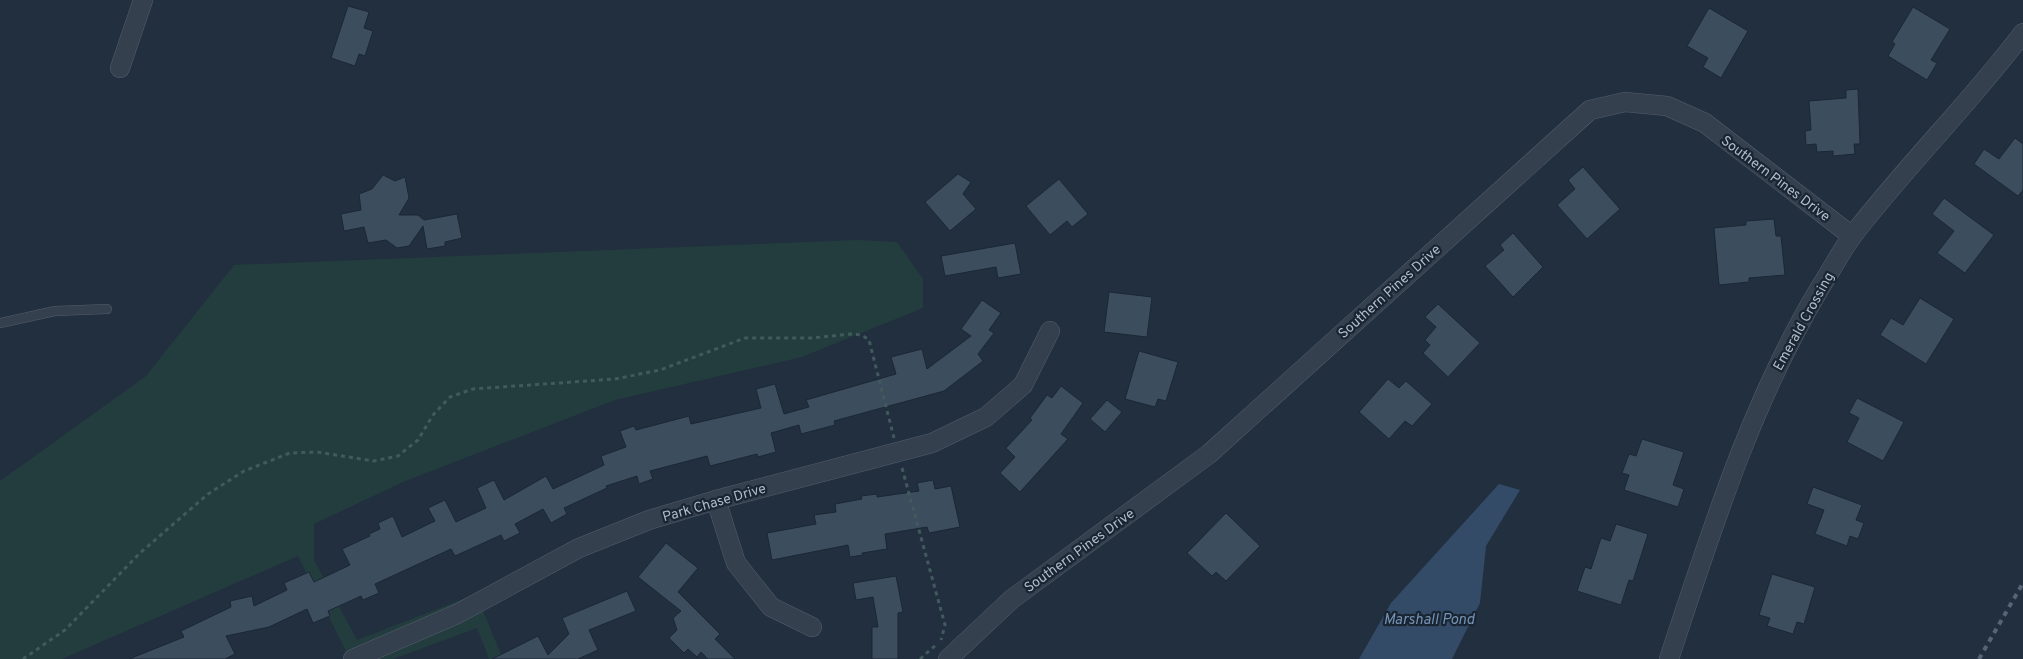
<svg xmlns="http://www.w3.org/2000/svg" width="2023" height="659" font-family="Overpass,sans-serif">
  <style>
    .green { fill: #233d3f }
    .water { fill: #334b67 }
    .building { fill: #3c4d5e; stroke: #1c2735 }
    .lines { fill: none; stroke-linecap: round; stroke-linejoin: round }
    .lane-casing { stroke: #535e6c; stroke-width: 10 }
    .street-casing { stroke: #535e6c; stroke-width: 20 }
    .path { stroke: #415a5c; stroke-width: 3; stroke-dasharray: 4 4; stroke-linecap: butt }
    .lane { stroke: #35404e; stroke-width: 9 }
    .street { stroke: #35404e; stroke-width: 19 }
    .rail { stroke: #566575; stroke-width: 4; stroke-dasharray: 5 5; stroke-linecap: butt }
    .labels { text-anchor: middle; stroke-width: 4.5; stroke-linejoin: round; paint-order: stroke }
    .street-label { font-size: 14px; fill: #b0bbc9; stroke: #1a2533 }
    .water-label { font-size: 15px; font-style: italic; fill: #7593b4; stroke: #1a2533 }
  </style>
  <rect width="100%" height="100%" fill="#212f3e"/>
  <polygon class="green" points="858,240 897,242 923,279 923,308 802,357 615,400 403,482 314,524 314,560 357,640 476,594 503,659 489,659 477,628 393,659 350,659 298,556 62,659 0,659 0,481 146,376 234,265"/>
  <polygon class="water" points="1499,484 1520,490 1486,546 1480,603 1452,659 1359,659 1391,603"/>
  <g class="building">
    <polygon points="348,6 369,12 364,28 373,31 365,56 359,54 355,66 331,58"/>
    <polygon points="1913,7 1950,29 1931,60 1937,63 1927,80 1888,56 1895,44 1892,42"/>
    <polygon points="1709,8 1748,31 1721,78 1703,67 1708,58 1687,46"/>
    <polygon points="1858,89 1860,144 1854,144 1855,154 1833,156 1833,151 1817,152 1816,144 1806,145 1805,131 1811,130 1809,101 1846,98 1846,90"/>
    <polygon points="2015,138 2023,144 2023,190 2018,196 1974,164 1984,149 1999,159"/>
    <polygon points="1583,167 1620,209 1587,239 1557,205 1575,189 1568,180"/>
    <polygon points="958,174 971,182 963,194 976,209 950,231 925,202"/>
    <polygon points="383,175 395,181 405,177 409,198 399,215 418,215 424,220 457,214 462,238 445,242 445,246 427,249 423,226 409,246 397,248 386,240 368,243 364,227 344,231 341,214 361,210 359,194 372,189"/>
    <polygon points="1059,179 1088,214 1072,227 1067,221 1050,235 1026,206"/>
    <polygon points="1944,198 1994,235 1965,273 1937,253 1954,231 1932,214"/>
    <polygon points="1774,219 1776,236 1781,236 1785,275 1749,278 1749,282 1719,285 1714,228 1746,225 1746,221"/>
    <polygon points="1513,233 1543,267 1513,297 1485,266 1504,250 1500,245"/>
    <polygon points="1015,243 1021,274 998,278 996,267 945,276 941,256"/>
    <polygon points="1109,292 1152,297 1147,337 1104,332"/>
    <polygon points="1920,298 1954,319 1926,364 1880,335 1891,318 1903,325"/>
    <polygon points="982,300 1001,313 989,330 994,333 978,354 983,361 944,391 834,421 835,425 801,434 799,425 771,433 776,452 758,457 757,454 710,466 707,456 650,471 653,479 639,484 637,476 606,486 607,488 564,508 567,514 551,523 543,509 515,524 520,533 504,541 501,535 455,556 451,549 375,584 379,593 363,600 361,596 328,611 330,616 313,623 307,609 269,627 226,636 235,654 225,659 129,659 184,637 181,631 231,607 230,601 252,596 254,606 287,590 284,583 309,572 314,582 350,565 342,549 370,536 369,534 380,529 378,523 393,516 402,537 435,521 428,508 445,500 456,522 486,508 477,488 494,480 504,500 546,476 553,489 604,465 601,456 626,447 620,431 634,426 636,430 689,416 691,424 761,408 756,389 775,384 784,414 809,407 806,400 896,374 891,357 922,349 927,369 971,336 961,329"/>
    <polygon points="1438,304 1480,343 1448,377 1423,353 1430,345 1425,340 1436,327 1425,317"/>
    <polygon points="1139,351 1178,362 1166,401 1158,399 1155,407 1125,399"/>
    <polygon points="1388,379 1399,388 1406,381 1432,404 1412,426 1405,421 1389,439 1359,412"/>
    <polygon points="1061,386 1083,403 1061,434 1068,439 1020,492 1000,473 1015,457 1006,448 1032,420 1030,418 1047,395 1052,398"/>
    <polygon points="1857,398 1904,422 1883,461 1847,442 1859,418 1849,413"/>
    <polygon points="1107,400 1122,412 1105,432 1090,419"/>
    <polygon points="1642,439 1684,452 1673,485 1684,489 1678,507 1624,490 1629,475 1622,473 1629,454 1636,456"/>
    <polygon points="933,480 935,489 951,486 960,527 929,533 927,527 885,534 887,549 862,553 863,555 850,557 848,545 772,560 767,533 816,524 814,515 836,512 835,504 862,499 861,496 877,494 877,497 919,491 917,483"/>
    <polygon points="1813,487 1862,505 1856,520 1864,523 1858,539 1850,536 1847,546 1815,534 1824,510 1807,504"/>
    <polygon points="1226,513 1260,546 1226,581 1216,572 1212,576 1187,553"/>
    <polygon points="1616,524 1648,534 1633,581 1629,580 1621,605 1577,591 1585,567 1591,569 1601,538 1610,541"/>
    <polygon points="666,543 698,568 678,592 720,634 715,639 735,659 708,659 701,652 697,657 688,649 684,653 669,638 677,630 673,618 681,611 638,577"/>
    <polygon points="1772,574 1815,587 1804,624 1797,622 1793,634 1767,626 1770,618 1759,615"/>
    <polygon points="896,576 903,612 898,613 898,659 872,659 872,627 878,627 873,597 856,600 853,583"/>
    <polygon points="627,591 636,611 589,630 598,650 578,659 492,659 538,636 548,655 569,634 562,618"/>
  </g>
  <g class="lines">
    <defs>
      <polyline id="lane" points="0,323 55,311 107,309"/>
      <g id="street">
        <polyline points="120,68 143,0"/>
        <polyline points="716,500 736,563 771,607 812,627"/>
        <polyline points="353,659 457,614 579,548 649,520 716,500 932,443 986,417 1023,385 1050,331"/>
        <polyline points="948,659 1012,599 1209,454 1590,110 1625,102 1667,106 1705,123 1852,236"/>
        <path d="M1669,659C1711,532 1751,402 1821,286C1832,269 1841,251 1853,235C1907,165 1970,103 2023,33"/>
      </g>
    </defs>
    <use href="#lane" class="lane-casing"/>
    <use href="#street" class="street-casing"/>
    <g class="path">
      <polyline points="902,468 945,625 941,640"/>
      <polyline points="23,659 65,630 140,553 208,494 244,471 290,453 317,452 374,461 398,456 418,440 433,415 450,397 473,389 615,379 660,370 745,338 812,338 850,334 862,335 869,340 894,438"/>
      <polyline points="920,659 937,644"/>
    </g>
    <use href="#lane" class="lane"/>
    <use href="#street" class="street"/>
    <polyline class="rail" points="1979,659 2023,583"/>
  </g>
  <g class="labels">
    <g class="street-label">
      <text transform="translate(1776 178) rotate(37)" y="5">Southern Pines Drive</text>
      <text transform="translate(1389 291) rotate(-42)" y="5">Southern Pines Drive</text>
      <text transform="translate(1803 321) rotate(-61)" y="5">Emerald Crossing</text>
      <text transform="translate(714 502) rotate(-16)" y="5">Park Chase Drive</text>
      <text transform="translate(1079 550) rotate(-36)" y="5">Southern Pines Drive</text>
    </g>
    <g class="water-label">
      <text x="1429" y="624">Marshall Pond</text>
    </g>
  </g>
</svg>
